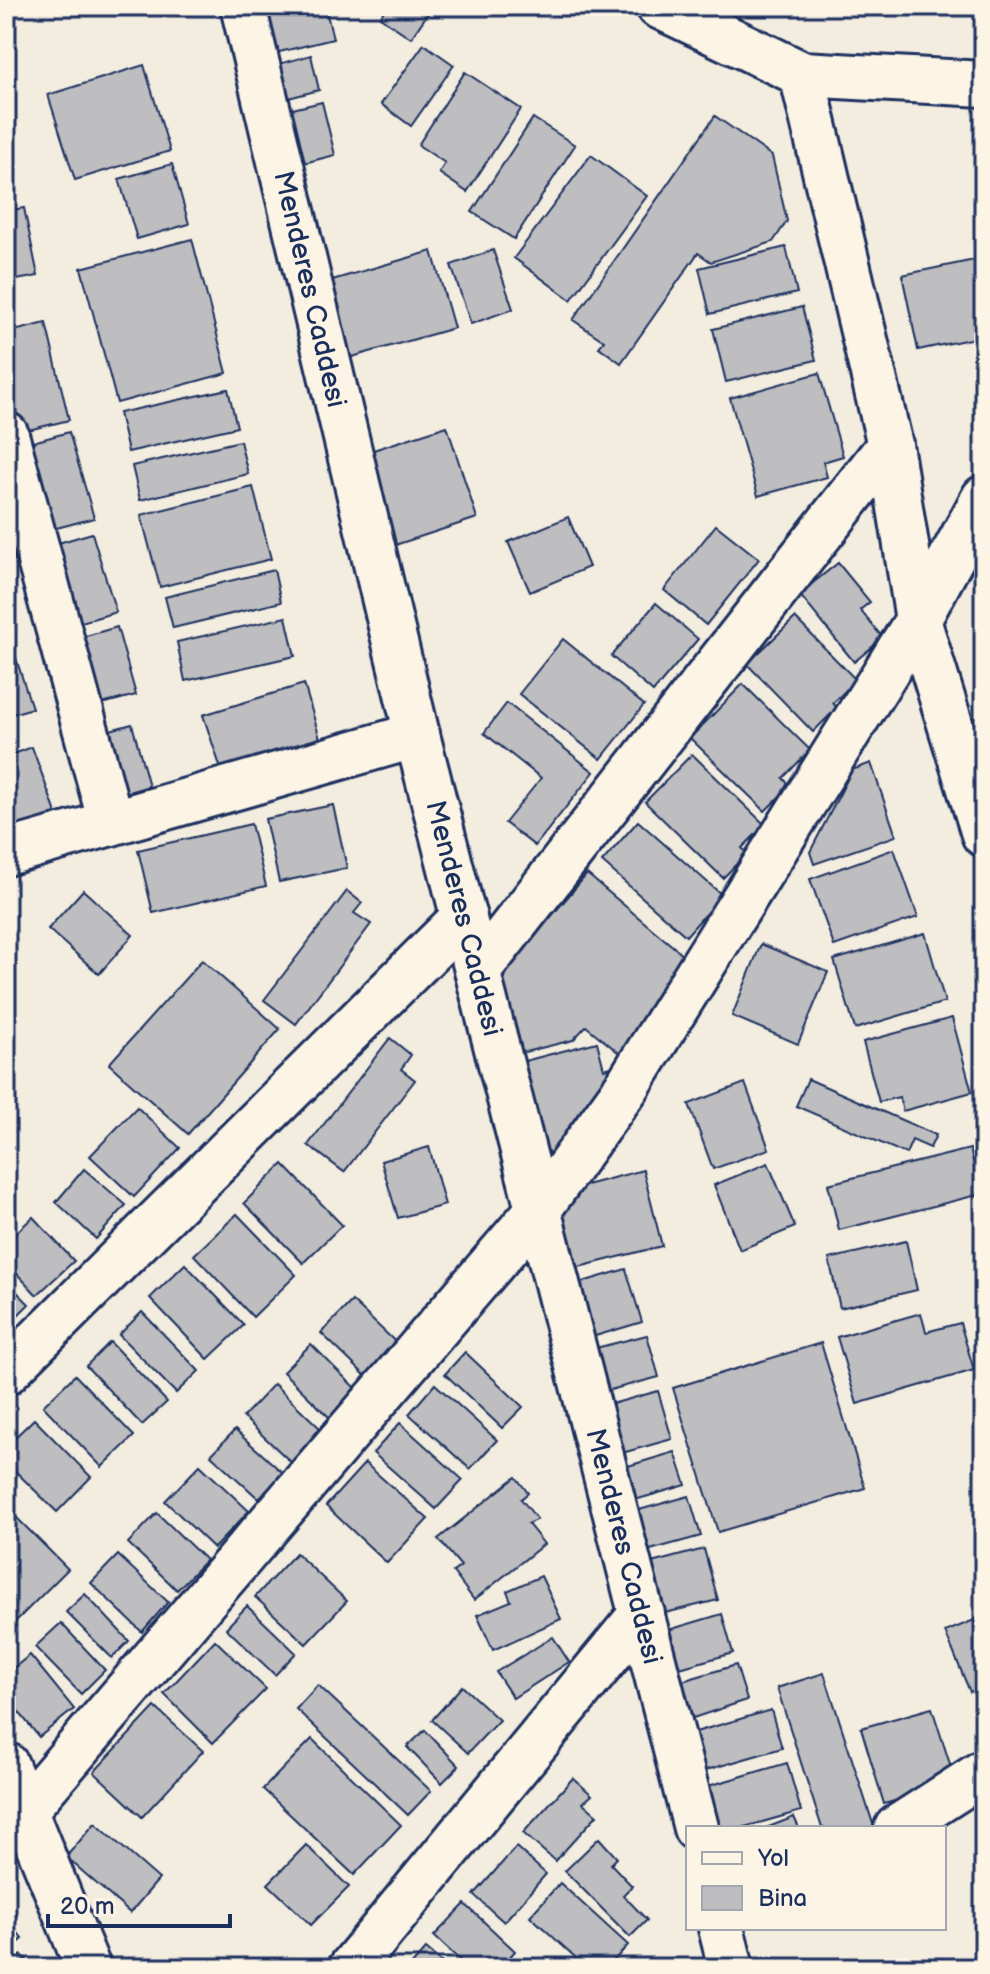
<svg xmlns="http://www.w3.org/2000/svg" width="990" height="1974" font-family="'Balsamiq Sans',sans-serif">
  <style>
    .building { fill: #bebec0; stroke: #1b2f5e; stroke-width: 2 }
    .lines { fill: none; stroke-linecap: round; stroke-linejoin: round }
    .minor-casing { stroke: #1b2f5e; stroke-width: 50 }
    .major-casing { stroke: #1b2f5e; stroke-width: 50 }
    .minor { stroke: #fcf5e5; stroke-width: 44 }
    .major { stroke: #fcf5e5; stroke-width: 44 }
    .labels { text-anchor: middle; stroke-width: 8; stroke-linejoin: round; paint-order: stroke }
    .street-label { font-size: 28px; fill: #1b2f5e; stroke: #fcf5e5 }
  </style>
  <rect width="100%" height="100%" fill="#f3ede0"/>
  <filter id="ink" filterUnits="userSpaceOnUse"><feTurbulence type="fractalNoise" baseFrequency=".0125" numOctaves="2"/><feDisplacementMap in="SourceGraphic" scale="16" xChannelSelector="R" yChannelSelector="G"/><feConvolveMatrix kernelMatrix="1 2 1 2 8 2 1 2 1" color-interpolation-filters="sRGB"/></filter>
  <g filter="url(#ink)">
    <g class="building">
      <polygon points="259,6 325,6 333,39 271,54"/>
      <polygon points="387,6 433,6 411,38 380,17"/>
      <polygon points="424,44 454,65 411,126 381,104"/>
      <polygon points="311,55 319,90 281,100 272,66"/>
      <polygon points="144,65 170,151 75,180 48,95"/>
      <polygon points="465,72 521,109 467,192 439,173 445,163 418,145"/>
      <polygon points="322,102 335,155 296,165 284,111"/>
      <polygon points="715,116 772,156 787,221 773,242 711,262 698,253 621,363 599,347 604,341 573,320"/>
      <polygon points="533,118 575,145 514,239 472,212"/>
      <polygon points="591,155 647,196 571,300 514,258"/>
      <polygon points="172,164 189,224 137,239 119,179"/>
      <polygon points="24,208 38,276 6,282 6,211"/>
      <polygon points="192,239 227,373 117,403 81,268"/>
      <polygon points="786,247 797,293 710,314 699,268"/>
      <polygon points="493,250 513,309 471,324 451,265"/>
      <polygon points="432,251 454,328 345,359 322,283"/>
      <polygon points="984,258 984,336 918,350 902,275"/>
      <polygon points="802,307 816,360 726,382 713,329"/>
      <polygon points="46,323 69,420 12,434 6,411 6,333"/>
      <polygon points="819,373 843,456 823,462 827,477 758,496 730,398"/>
      <polygon points="228,389 237,427 128,452 119,413"/>
      <polygon points="447,426 477,518 383,549 352,457"/>
      <polygon points="69,432 94,518 38,533 15,447"/>
      <polygon points="240,441 248,474 140,500 132,466"/>
      <polygon points="253,487 271,559 160,587 141,515"/>
      <polygon points="568,517 589,567 530,592 508,542"/>
      <polygon points="716,525 759,559 706,625 664,590"/>
      <polygon points="92,533 116,612 61,628 38,549"/>
      <polygon points="838,563 870,602 860,610 883,638 854,662 799,594"/>
      <polygon points="274,570 281,602 173,628 165,597"/>
      <polygon points="656,603 698,639 653,692 611,656"/>
      <polygon points="286,617 295,656 185,681 177,642"/>
      <polygon points="795,618 856,680 833,703 837,708 813,732 747,664"/>
      <polygon points="6,627 32,708 6,716"/>
      <polygon points="117,627 136,695 83,709 65,642"/>
      <polygon points="563,639 644,705 601,759 519,694"/>
      <polygon points="304,684 321,742 222,772 203,715"/>
      <polygon points="743,684 810,750 783,778 790,786 765,811 690,738"/>
      <polygon points="507,703 594,772 535,846 505,823 541,778 484,733"/>
      <polygon points="132,724 149,786 108,798 92,735"/>
      <polygon points="32,747 56,813 10,830 6,820 6,757"/>
      <polygon points="692,754 765,825 742,848 747,853 723,878 645,802"/>
      <polygon points="871,763 896,836 814,864 810,852 852,770"/>
      <polygon points="333,805 347,868 279,882 265,819"/>
      <polygon points="638,821 722,895 686,936 602,862"/>
      <polygon points="251,824 266,886 153,913 138,850"/>
      <polygon points="894,849 918,917 834,946 810,879"/>
      <polygon points="587,874 688,959 652,1002 661,1011 623,1056 586,1026 573,1040 525,1052 501,1031 490,989"/>
      <polygon points="83,890 133,935 99,974 48,929"/>
      <polygon points="347,891 362,903 354,913 371,924 296,1024 264,1000"/>
      <polygon points="925,933 945,1002 855,1029 834,960"/>
      <polygon points="761,944 828,972 798,1044 732,1016"/>
      <polygon points="202,960 280,1029 188,1134 109,1064"/>
      <polygon points="952,1018 972,1092 903,1111 899,1097 879,1102 863,1042"/>
      <polygon points="390,1038 411,1055 401,1069 415,1080 344,1172 308,1145"/>
      <polygon points="597,1042 604,1069 618,1065 575,1148 542,1157 517,1063"/>
      <polygon points="808,1079 936,1135 930,1148 912,1140 906,1154 796,1106"/>
      <polygon points="745,1083 769,1149 713,1169 689,1104"/>
      <polygon points="137,1107 180,1148 134,1197 90,1156"/>
      <polygon points="429,1147 445,1205 398,1218 381,1161"/>
      <polygon points="970,1149 981,1194 839,1230 828,1184"/>
      <polygon points="768,1163 795,1227 740,1250 714,1185"/>
      <polygon points="283,1164 342,1225 303,1263 244,1203"/>
      <polygon points="84,1169 126,1205 96,1239 56,1202"/>
      <polygon points="643,1170 662,1246 571,1269 552,1194"/>
      <polygon points="237,1214 296,1275 253,1317 194,1255"/>
      <polygon points="33,1217 74,1261 37,1295 6,1262 6,1242"/>
      <polygon points="906,1241 917,1290 840,1308 829,1259"/>
      <polygon points="185,1264 244,1325 208,1359 150,1298"/>
      <polygon points="626,1269 642,1322 582,1340 566,1287"/>
      <polygon points="6,1281 29,1304 6,1327"/>
      <polygon points="352,1301 402,1348 371,1381 321,1333"/>
      <polygon points="142,1312 199,1371 176,1393 119,1335"/>
      <polygon points="921,1313 926,1332 960,1323 974,1370 857,1404 837,1337"/>
      <polygon points="647,1335 659,1377 595,1394 584,1351"/>
      <polygon points="110,1342 167,1402 142,1425 86,1366"/>
      <polygon points="821,1343 865,1488 718,1532 673,1388"/>
      <polygon points="311,1344 360,1393 333,1421 283,1372"/>
      <polygon points="465,1352 523,1407 502,1428 445,1374"/>
      <polygon points="75,1375 134,1436 102,1467 43,1406"/>
      <polygon points="274,1384 324,1432 293,1464 243,1417"/>
      <polygon points="435,1384 497,1440 470,1469 409,1414"/>
      <polygon points="658,1391 672,1439 615,1455 601,1407"/>
      <polygon points="34,1419 91,1477 57,1512 6,1462 6,1446"/>
      <polygon points="400,1423 463,1480 436,1509 373,1453"/>
      <polygon points="235,1430 283,1473 259,1499 211,1455"/>
      <polygon points="675,1452 686,1485 628,1502 618,1469"/>
      <polygon points="365,1463 428,1519 387,1563 326,1506"/>
      <polygon points="200,1465 249,1511 214,1548 165,1501"/>
      <polygon points="516,1477 528,1493 521,1499 537,1519 528,1524 544,1544 474,1600 453,1572 461,1566 438,1539"/>
      <polygon points="689,1496 701,1536 643,1552 632,1512"/>
      <polygon points="6,1507 68,1569 6,1631"/>
      <polygon points="157,1513 206,1560 177,1590 128,1543"/>
      <polygon points="704,1549 718,1600 657,1615 644,1565"/>
      <polygon points="296,1553 347,1601 306,1644 255,1597"/>
      <polygon points="118,1555 168,1602 142,1632 91,1583"/>
      <polygon points="541,1576 561,1619 493,1650 477,1615 511,1601 507,1591"/>
      <polygon points="85,1594 129,1641 112,1658 66,1612"/>
      <polygon points="247,1606 296,1653 275,1675 226,1628"/>
      <polygon points="722,1614 733,1653 676,1669 665,1631"/>
      <polygon points="984,1616 984,1686 970,1692 945,1632"/>
      <polygon points="61,1623 105,1670 81,1694 35,1647"/>
      <polygon points="553,1637 569,1662 513,1698 496,1672"/>
      <polygon points="215,1640 266,1689 213,1743 164,1694"/>
      <polygon points="30,1655 74,1709 39,1737 6,1696 6,1674"/>
      <polygon points="736,1665 747,1700 690,1719 679,1682"/>
      <polygon points="824,1673 874,1827 872,1828 822,1828 777,1688"/>
      <polygon points="318,1685 431,1791 408,1815 296,1709"/>
      <polygon points="462,1686 499,1720 468,1753 432,1720"/>
      <polygon points="155,1707 203,1751 142,1817 94,1772"/>
      <polygon points="932,1708 956,1783 884,1804 861,1728"/>
      <polygon points="771,1710 782,1748 703,1771 692,1733"/>
      <polygon points="425,1730 459,1766 442,1783 407,1747"/>
      <polygon points="312,1739 401,1825 354,1875 263,1789"/>
      <polygon points="787,1763 801,1811 741,1828 718,1828 705,1787"/>
      <polygon points="573,1778 592,1795 583,1803 597,1815 555,1861 523,1833"/>
      <polygon points="794,1817 799,1828 766,1828"/>
      <polygon points="95,1823 159,1879 130,1913 66,1857"/>
      <polygon points="599,1838 617,1858 611,1864 632,1886 623,1895 647,1920 630,1937 565,1871"/>
      <polygon points="306,1845 349,1887 311,1925 268,1884"/>
      <polygon points="516,1847 546,1874 504,1922 474,1895"/>
      <polygon points="560,1883 628,1945 607,1968 587,1968 530,1916"/>
      <polygon points="6,1902 17,1915 9,1922 23,1939 6,1953"/>
      <polygon points="465,1904 515,1951 500,1968 468,1968 434,1936"/>
      <polygon points="426,1949 448,1968 409,1968"/>
      <polygon points="22,1955 33,1968 6,1968"/>
    </g>
    <g class="lines">
      <defs>
        <g id="minor">
          <polyline points="659,6 802,74 984,84"/>
          <polyline points="802,74 890,445 918,620 984,834"/>
          <polyline points="6,435 111,823"/>
          <polyline points="6,853 417,735"/>
          <polyline points="478,971 890,445"/>
          <polyline points="6,1372 464,917"/>
          <polyline points="6,1765 88,1968"/>
          <polyline points="24,1811 539,1209 626,1088 918,620 984,498"/>
          <polyline points="897,1828 984,1772"/>
          <polyline points="351,1968 642,1614"/>
        </g>
        <g id="major">
          <polyline points="243,6 417,735 696,1828"/>
          <polyline points="721,1928 731,1968"/>
        </g>
      </defs>
      <use href="#minor" class="minor-casing"/>
      <use href="#major" class="major-casing"/>
      <use href="#minor" class="minor"/>
      <use href="#major" class="major"/>
    </g>
  </g>
  <g class="labels">
    <g class="street-label">
      <text transform="translate(311 289) rotate(77)" y="10">Menderes Caddesi</text>
      <text transform="translate(465 918) rotate(76)" y="10">Menderes Caddesi</text>
      <text transform="translate(625 1546) rotate(76)" y="10">Menderes Caddesi</text>
    </g>
  </g>
  <rect width="990" height="1974" fill="none" stroke="#fcf5e5" stroke-width="32"/>
  <rect x="16" y="16" width="958" height="1942" fill="none" stroke="#1b2f5e" stroke-width="3" filter="url(#ink)"/>
  <rect x="686" y="1826" width="260" height="104" fill="#fcf5e5" stroke="#a2a6af" stroke-width="2"/>
  <rect x="702" y="1852" width="40" height="12" fill="#fcf5e5" stroke="#a2a6af" stroke-width="2"/>
  <text x="758" y="1866" font-size="24" fill="#1b2f5e">Yol</text>
  <rect x="702" y="1886" width="40" height="24" fill="#bebec0" stroke="#a2a6af" stroke-width="2"/>
  <text x="758" y="1906" font-size="24" fill="#1b2f5e">Bina</text>
  <path d="M48 1914v12h182v-12" fill="none" stroke="#1b2f5e" stroke-width="4"/>
  <text x="60" y="1914" font-size="24" fill="#1b2f5e" stroke="#fcf5e5" stroke-width="6" paint-order="stroke">20 m</text>
</svg>
